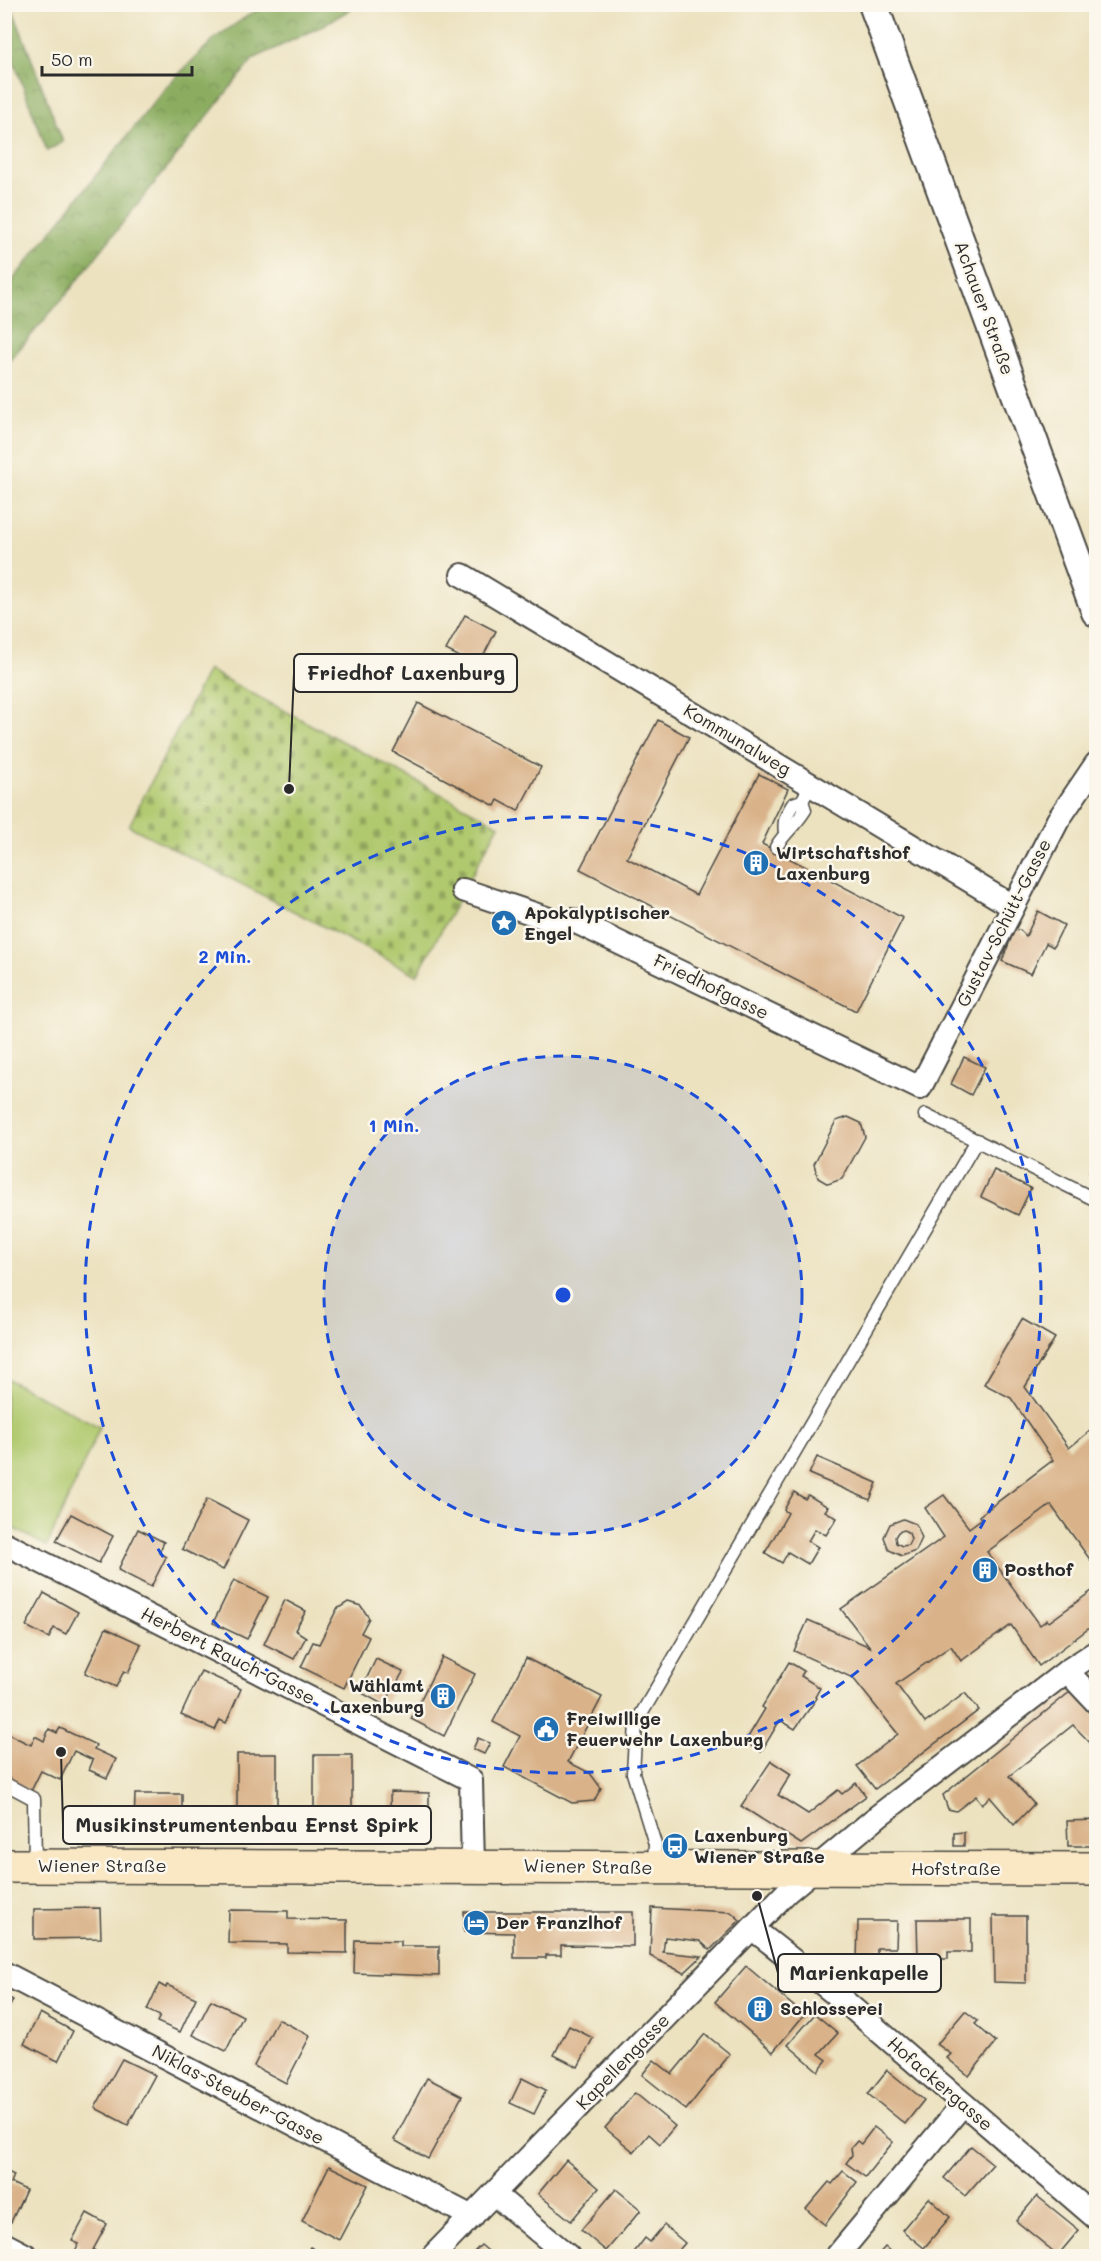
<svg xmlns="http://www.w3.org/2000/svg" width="1101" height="2261" font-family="Mali,sans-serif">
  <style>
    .green { fill: #b0c96e; stroke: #6e7a4c; stroke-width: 1.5 }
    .forest { fill: url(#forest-crowns); stroke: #5c6c46; stroke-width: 1.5 }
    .cemetery { fill: url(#cemetery-stones); stroke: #6e7a4c; stroke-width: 1.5 }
    .building { fill: #d9b289; fill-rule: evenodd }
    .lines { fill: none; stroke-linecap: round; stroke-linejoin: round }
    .service-casing { stroke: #484641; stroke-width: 15 }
    .minor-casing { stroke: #484641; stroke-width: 26 }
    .tertiary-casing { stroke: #484641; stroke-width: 32 }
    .secondary-casing { stroke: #484641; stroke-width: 36 }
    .service { stroke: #fff; stroke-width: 12 }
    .minor { stroke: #fff; stroke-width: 22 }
    .tertiary { stroke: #fff; stroke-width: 28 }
    .secondary { stroke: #fae7c3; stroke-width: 33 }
    .ring { fill: none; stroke: #1d4ed8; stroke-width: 3; stroke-dasharray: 10 8 }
    .labels { text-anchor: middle; stroke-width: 5; stroke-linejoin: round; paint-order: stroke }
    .street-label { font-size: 18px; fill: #2b2b2b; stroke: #fbf7ec }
    .poi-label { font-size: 18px; font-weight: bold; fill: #2b2b2b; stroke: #fbf7ec; text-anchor: start }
    .centre { fill: #1d4ed8; stroke: #fbf7ec; stroke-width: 3 }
    .ring-label { font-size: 18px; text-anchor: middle; font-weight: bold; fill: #1d4ed8; stroke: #fbf7ec; stroke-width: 5; stroke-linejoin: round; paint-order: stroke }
    .leader { fill: none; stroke: #2b2b2b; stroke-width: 2 }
    .callout-dot { fill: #2b2b2b; stroke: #fbf7ec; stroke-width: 2 }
    .callout { fill: #fbf7ec; stroke: #2b2b2b; stroke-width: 2 }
    .callout-label { font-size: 20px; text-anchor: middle; font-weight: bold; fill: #2b2b2b }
  </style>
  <defs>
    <pattern id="forest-crowns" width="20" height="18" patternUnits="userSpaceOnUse" patternTransform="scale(1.5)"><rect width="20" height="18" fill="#8cad61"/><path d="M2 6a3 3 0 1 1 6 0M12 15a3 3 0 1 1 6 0" fill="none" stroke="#738d50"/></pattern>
    <pattern id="cemetery-stones" width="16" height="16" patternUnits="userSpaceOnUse" patternTransform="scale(1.5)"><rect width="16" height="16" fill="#b0c96e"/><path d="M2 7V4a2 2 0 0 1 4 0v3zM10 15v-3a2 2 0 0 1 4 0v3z" fill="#8fa35b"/></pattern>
  </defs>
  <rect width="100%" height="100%" fill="#fbf7ec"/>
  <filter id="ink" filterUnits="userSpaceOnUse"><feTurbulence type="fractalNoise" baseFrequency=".0167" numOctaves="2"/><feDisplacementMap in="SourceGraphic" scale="12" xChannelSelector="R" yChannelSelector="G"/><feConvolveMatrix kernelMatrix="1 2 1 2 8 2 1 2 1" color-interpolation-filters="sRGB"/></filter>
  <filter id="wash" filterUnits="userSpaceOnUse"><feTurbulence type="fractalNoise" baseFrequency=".008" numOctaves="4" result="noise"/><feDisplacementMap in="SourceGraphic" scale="24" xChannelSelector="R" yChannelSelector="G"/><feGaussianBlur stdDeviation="1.35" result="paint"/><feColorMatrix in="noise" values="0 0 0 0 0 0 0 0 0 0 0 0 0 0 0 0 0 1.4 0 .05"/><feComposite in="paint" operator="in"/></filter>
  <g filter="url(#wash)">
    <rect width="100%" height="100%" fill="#ece2c0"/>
    <polygon class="green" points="5,1378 100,1427 47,1546 5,1524"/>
    <g class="forest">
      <polygon points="5,4 11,5 63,142 47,151 5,38"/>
      <polygon points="265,4 358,5 322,26 253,59 68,292 5,366 5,290 166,87 215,38"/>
    </g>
    <polygon class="cemetery" points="208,670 499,825 417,975 129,826"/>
    <g id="blocks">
      <g class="building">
        <polygon points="465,615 496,631 478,666 446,650"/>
        <polygon points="418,703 541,767 518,811 498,800 495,806 393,752"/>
        <polygon points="658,720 689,737 627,858 696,895 759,774 788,789 762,844 903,918 856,1011 580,869"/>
        <polygon points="1038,911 1064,925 1053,947 1046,943 1031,974 1002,961 1014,931 1020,930 1026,936"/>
        <polygon points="964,1057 985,1067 971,1095 951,1084"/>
        <polygon points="848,1117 861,1123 865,1137 842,1179 828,1184 818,1178 814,1164 836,1121"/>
        <polygon points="1096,1155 1096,1175 1089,1172"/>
        <polygon points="994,1170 1031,1188 1018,1215 981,1197"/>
        <polygon points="1022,1319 1055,1338 1025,1387 1069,1448 1096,1426 1096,1471 1090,1476 1096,1485 1096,1568 1051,1505 987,1552 1040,1625 1047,1620 1049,1622 1096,1588 1096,1623 1039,1666 1011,1625 961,1661 951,1646 896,1684 925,1723 965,1693 979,1710 875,1789 857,1766 898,1734 853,1678 794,1651 808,1620 870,1647 841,1609 944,1537 925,1508 944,1495 969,1528 981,1519 979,1516 1053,1460 1011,1398 984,1384"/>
        <polygon points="817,1457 877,1483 870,1500 809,1474"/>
        <polygon points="794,1492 805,1499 808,1495 828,1507 825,1511 837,1518 826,1535 815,1529 808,1541 818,1547 808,1564 788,1552 782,1563 765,1553 788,1513 784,1510"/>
        <polygon points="207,1499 248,1520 223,1570 182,1549"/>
        <polygon points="71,1514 113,1536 99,1563 56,1541"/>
        <path d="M903,1519L916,1524L922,1538L916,1551L902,1556L889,1550L884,1537L890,1524ZM904,1530L909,1533L911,1539L908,1545L902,1546L896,1543L895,1537L898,1532Z"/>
        <polygon points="138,1529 164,1542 159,1553 166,1557 151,1587 118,1570"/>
        <polygon points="234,1580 268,1597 247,1639 213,1623"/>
        <polygon points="44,1593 78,1612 66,1634 54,1628 49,1638 26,1626"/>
        <polygon points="285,1600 306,1611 295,1630 306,1637 294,1659 264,1644"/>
        <polygon points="348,1602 361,1606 369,1618 361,1633 369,1637 344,1688 301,1667 313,1642 319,1644 337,1609"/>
        <polygon points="4,1615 12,1619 4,1633"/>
        <polygon points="106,1628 141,1644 128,1673 124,1671 116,1687 85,1673"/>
        <polygon points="442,1657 475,1674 444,1736 411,1719"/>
        <polygon points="526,1658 602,1697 568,1762 590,1773 601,1788 594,1801 572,1803 504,1767 520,1736 493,1722"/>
        <polygon points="376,1659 403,1672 384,1705 360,1692"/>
        <polygon points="789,1662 804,1671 801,1676 820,1688 815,1697 817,1698 795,1729 780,1720 761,1752 745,1742 765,1709 762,1707"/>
        <polygon points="201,1671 241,1689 226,1723 220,1720 215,1730 181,1715"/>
        <polygon points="1071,1691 1096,1716 1096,1749 1073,1725 1009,1776 1034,1804 1014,1825 990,1797 982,1804 976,1796 956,1811 948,1809 943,1795"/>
        <polygon points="60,1728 96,1745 94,1749 116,1759 107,1778 89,1770 93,1760 74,1751 60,1780 41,1771 31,1791 4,1777 4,1732 31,1745 35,1736 44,1741 49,1729 57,1733"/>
        <polygon points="478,1738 490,1743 484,1754 473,1749"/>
        <rect x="237" y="1754" width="40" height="77"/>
        <rect x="314" y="1755" width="38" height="75"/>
        <polygon points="771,1761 791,1774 778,1795 808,1814 838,1790 842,1794 856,1783 866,1796 801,1844 741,1806"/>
        <polygon points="390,1792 429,1793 429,1830 391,1830"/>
        <polygon points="135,1794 182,1794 182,1826 134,1826"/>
        <polygon points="1096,1820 1096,1846 1068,1846 1067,1821"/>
        <polygon points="964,1832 964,1846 954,1846 954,1833"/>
        <polygon points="100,1908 101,1938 34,1939 34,1909"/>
        <polygon points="652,1908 731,1912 740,1920 710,1950 700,1941 665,1937 663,1952 702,1956 684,1973 650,1956"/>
        <polygon points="229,1910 288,1911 288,1919 347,1920 347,1953 287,1952 287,1944 228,1943"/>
        <polygon points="464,1912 633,1912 633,1946 561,1945 561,1955 546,1955 546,1958 514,1958 514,1933 464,1932"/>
        <polygon points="993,1916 1026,1916 1026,1983 994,1982"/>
        <polygon points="917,1919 971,1919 971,1952 948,1952 948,1959 918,1959"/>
        <polygon points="858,1921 897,1921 896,1948 877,1948 877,1962 857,1962"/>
        <polygon points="355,1940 401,1941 401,1946 439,1946 439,1976 354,1973"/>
        <polygon points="746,1966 804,2015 773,2052 715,2002"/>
        <polygon points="159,1984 166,1988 167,1985 196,1998 180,2032 157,2022 160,2016 147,2010"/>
        <polygon points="4,1995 13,2000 4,2017"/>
        <polygon points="211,2000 243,2016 226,2051 193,2035"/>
        <polygon points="965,2011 978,2021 975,2024 996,2042 969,2076 947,2058 951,2054 937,2044"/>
        <polygon points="40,2013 73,2031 58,2061 24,2044"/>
        <polygon points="815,2014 838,2033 819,2054 827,2060 818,2071 788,2045"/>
        <polygon points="278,2019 310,2036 286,2083 254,2066"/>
        <polygon points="569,2026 593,2038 578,2067 554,2055"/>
        <polygon points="705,2034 730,2054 686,2110 642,2075 654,2060 672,2074"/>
        <polygon points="122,2059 155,2075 128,2125 95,2108"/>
        <polygon points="887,2070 924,2100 905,2124 868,2094"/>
        <polygon points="427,2078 462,2096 428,2159 394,2140"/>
        <polygon points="522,2078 546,2090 534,2114 510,2103"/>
        <polygon points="635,2093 675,2126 660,2144 649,2134 634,2152 605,2128"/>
        <polygon points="874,2127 893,2142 865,2177 846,2163 852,2155 851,2148 857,2141 861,2144"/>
        <polygon points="971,2146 993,2164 965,2196 944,2178"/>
        <polygon points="566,2160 599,2188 571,2221 538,2194"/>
        <polygon points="329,2166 368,2185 339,2240 302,2221"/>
        <polygon points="4,2170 14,2175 11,2183 26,2190 11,2222 4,2219"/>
        <polygon points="843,2171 857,2182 825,2225 806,2209 829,2182 832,2184"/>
        <polygon points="616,2189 641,2210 606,2251 581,2230"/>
        <polygon points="1037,2196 1079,2230 1058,2255 1016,2221"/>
        <polygon points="929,2198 950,2217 924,2248 902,2230"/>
        <polygon points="87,2213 107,2224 93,2250 101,2254 99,2256 74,2254 79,2244 72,2241"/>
        <polygon points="664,2225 685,2243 674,2256 632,2255 645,2238 650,2242"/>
        <polygon points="481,2245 494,2256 470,2256"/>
        <polygon points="310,2247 326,2256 305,2256"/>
        <polygon points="885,2247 896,2256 877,2256"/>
      </g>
    </g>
  </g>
  <g filter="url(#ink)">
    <use href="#blocks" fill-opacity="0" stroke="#484641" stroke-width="1.5"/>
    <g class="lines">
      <defs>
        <g id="service">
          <path d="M785,832C783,820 787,814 793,804L802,801L811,785"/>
          <path d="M776,847C785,832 796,825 805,810L802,801"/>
          <polyline points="925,1115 1096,1200"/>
          <polyline points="4,1783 34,1799 35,1865"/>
          <polyline points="654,1866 655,1844 633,1773 636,1723 977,1140"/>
        </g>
        <g id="minor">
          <polyline points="462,575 1012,906"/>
          <polyline points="463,890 552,920 572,920 920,1088 1058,820 1096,764"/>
          <polyline points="4,1543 471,1780 473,1865"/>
          <polyline points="1067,1671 1096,1702"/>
          <polyline points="753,1929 843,2000 1096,2218"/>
          <polyline points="4,1973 472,2217"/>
          <polyline points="494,2194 568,2256"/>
          <polyline points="4,2244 27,2256"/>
          <polyline points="433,2256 787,1892 878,1816 1067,1671 1096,1652"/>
          <polyline points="837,2256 963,2104"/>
        </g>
        <polyline id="tertiary" points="873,4 1096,612"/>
        <polyline id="secondary" points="4,1866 1096,1869"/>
      </defs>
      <use href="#service" class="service-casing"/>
      <use href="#minor" class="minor-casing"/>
      <use href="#tertiary" class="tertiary-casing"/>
      <use href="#secondary" class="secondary-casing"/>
      <use href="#service" class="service"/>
      <use href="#minor" class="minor"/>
      <use href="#tertiary" class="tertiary"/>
      <use href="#secondary" class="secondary"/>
    </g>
  </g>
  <circle cx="563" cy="1295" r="239" fill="#1d4ed8" fill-opacity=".12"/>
  <g class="ring">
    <circle cx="563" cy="1295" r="239"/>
    <circle cx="563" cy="1295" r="478"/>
  </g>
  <defs>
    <symbol id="building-disc" viewBox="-11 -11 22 22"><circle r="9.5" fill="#1f6fb2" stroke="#fbf7ec"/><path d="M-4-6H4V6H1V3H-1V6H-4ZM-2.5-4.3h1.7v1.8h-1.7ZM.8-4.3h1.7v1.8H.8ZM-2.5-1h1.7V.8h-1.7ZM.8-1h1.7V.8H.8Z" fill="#fff"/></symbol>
    <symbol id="sight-disc" viewBox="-11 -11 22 22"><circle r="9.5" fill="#1f6fb2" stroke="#fbf7ec"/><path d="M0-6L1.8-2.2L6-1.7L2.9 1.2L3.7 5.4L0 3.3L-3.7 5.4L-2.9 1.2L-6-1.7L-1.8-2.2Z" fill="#fff"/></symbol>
    <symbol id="civic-disc" viewBox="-11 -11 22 22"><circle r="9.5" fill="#1f6fb2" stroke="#fbf7ec"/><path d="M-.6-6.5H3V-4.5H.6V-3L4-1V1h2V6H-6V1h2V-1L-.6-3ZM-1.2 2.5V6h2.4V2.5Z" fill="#fff"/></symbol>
    <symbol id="bus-disc" viewBox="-11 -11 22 22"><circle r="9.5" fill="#1f6fb2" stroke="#fbf7ec"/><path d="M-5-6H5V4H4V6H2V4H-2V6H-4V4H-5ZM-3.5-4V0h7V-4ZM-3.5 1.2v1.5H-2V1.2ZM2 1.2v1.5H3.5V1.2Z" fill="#fff"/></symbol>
    <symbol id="hotel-disc" viewBox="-11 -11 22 22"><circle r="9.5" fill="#1f6fb2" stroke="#fbf7ec"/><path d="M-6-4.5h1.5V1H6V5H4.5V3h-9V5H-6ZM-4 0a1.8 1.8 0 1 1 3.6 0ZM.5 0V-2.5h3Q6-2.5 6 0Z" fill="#fff"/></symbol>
  </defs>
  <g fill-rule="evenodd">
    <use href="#building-disc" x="741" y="848" width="30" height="30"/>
    <use href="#sight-disc" x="489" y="908" width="30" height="30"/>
    <use href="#building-disc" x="970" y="1555" width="30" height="30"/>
    <use href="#building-disc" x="428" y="1681" width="30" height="30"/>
    <use href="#civic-disc" x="531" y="1714" width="30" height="30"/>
    <use href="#bus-disc" x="660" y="1831" width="30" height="30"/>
    <use href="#hotel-disc" x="461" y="1908" width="30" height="30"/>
    <use href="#building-disc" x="745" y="1994" width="30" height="30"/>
  </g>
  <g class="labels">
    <g class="street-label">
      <text transform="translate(984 308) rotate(70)" y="6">Achauer Straße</text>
      <text transform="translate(737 740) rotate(31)" y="6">Kommunalweg</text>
      <text transform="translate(1004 923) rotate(-63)" y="6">Gustav-Schütt-Gasse</text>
      <text transform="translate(711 987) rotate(26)" y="6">Friedhofgasse</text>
      <text transform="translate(228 1656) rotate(27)" y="6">Herbert Rauch-Gasse</text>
      <text x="102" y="1872">Wiener Straße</text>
      <text transform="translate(588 1867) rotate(1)" y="6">Wiener Straße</text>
      <text x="956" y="1875">Hofstraße</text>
      <text transform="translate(623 2062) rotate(-46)" y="6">Kapellengasse</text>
      <text transform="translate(940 2084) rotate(41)" y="6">Hofackergasse</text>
      <text transform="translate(238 2095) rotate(28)" y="6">Niklas-Steuber-Gasse</text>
    </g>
    <g class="poi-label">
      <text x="776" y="859">Wirtschaftshof<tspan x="776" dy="21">Laxenburg</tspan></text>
      <text x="524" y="919">Apokalyptischer<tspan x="524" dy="21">Engel</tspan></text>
      <text x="1004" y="1576">Posthof</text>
      <text x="424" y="1692" text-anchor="end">Wählamt<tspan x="424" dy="21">Laxenburg</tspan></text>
      <text x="566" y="1725">Freiwillige<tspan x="566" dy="21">Feuerwehr Laxenburg</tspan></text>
      <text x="694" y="1842">Laxenburg<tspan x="694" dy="21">Wiener Straße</tspan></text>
      <text x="496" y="1929">Der Franzlhof</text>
      <text x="780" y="2015">Schlosserei</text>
    </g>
  </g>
  <circle cx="563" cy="1295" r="9" class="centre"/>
  <g class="ring-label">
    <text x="225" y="963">2 Min.</text>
    <text x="394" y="1132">1 Min.</text>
  </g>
  <path class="leader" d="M289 789L294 673M61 1752L63 1825M757 1896L778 1973"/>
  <g class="callout-dot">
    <circle cx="289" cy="789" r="6"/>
    <circle cx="61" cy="1752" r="6"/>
    <circle cx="757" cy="1896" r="6"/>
  </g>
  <g class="callout">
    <rect x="294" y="654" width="223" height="38" rx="6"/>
    <rect x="63" y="1806" width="368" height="38" rx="6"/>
    <rect x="778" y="1954" width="163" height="38" rx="6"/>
  </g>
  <g class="callout-label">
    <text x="406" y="680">Friedhof Laxenburg</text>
    <text x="247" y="1832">Musikinstrumentenbau Ernst Spirk</text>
    <text x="859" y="1980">Marienkapelle</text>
  </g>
  <rect width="1101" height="2261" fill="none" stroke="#fbf7ec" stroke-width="24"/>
  <path d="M42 66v9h150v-9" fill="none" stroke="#2b2b2b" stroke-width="3"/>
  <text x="51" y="66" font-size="18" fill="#2b2b2b" stroke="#fbf7ec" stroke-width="4.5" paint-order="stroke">50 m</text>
</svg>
